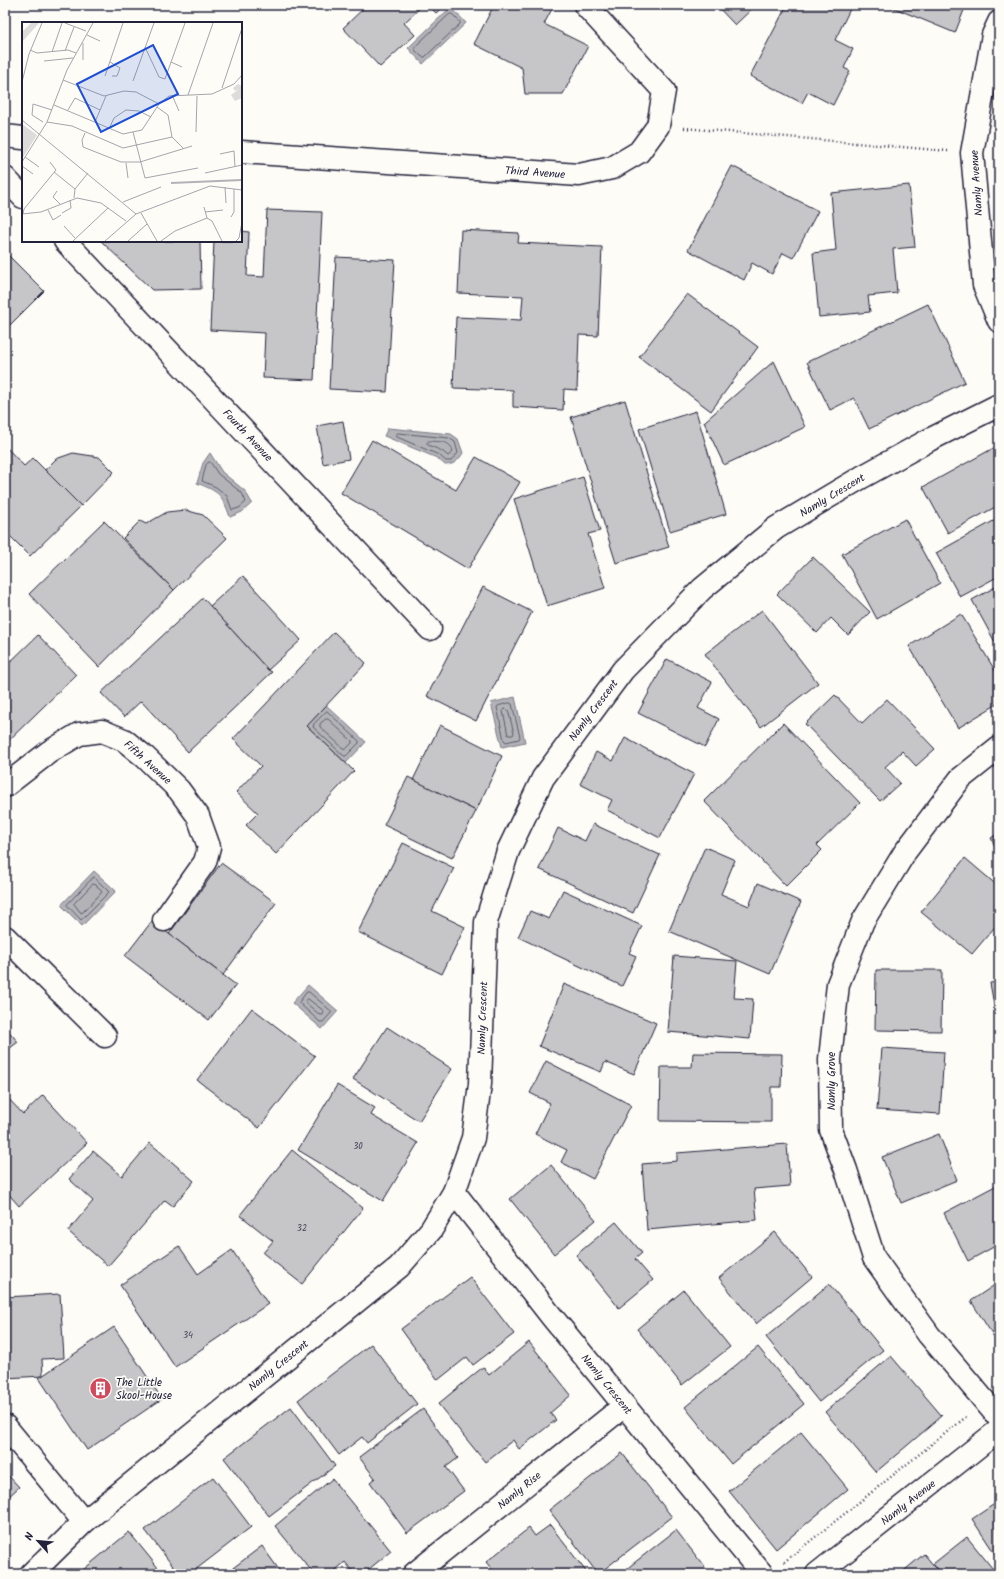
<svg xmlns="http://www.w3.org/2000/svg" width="1004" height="1579" font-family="Kalam,sans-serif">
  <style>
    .water { fill: #b2b2b7; stroke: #787885 }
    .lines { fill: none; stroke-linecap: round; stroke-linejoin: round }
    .shore { stroke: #5c5c6d; stroke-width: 1 }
    .building { fill: #c6c6c8; stroke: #22223b }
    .minor-casing { stroke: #22223b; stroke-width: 25 }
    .path { stroke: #22223b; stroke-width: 2.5; stroke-dasharray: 1 3; stroke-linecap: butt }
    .minor { stroke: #fdfcf7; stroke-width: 22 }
    .labels { text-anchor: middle; stroke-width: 3.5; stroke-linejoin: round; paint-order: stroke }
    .number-label { font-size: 9px; fill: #4b4b5e }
    .street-label { font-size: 11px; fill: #22223b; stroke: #fdfcf7 }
    .poi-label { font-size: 11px; fill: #22223b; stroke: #fdfcf7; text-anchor: start }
    .inset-river { fill: none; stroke: #b2b2b7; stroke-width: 2 }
    .inset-road { fill: none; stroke: #a5a5ac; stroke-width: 1 }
    .view { fill: #1d4ed8; fill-opacity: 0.15; stroke: #1d4ed8; stroke-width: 2 }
    .inset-edge { fill: none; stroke: #22223b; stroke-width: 2 }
  </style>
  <rect width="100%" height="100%" fill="#fdfcf7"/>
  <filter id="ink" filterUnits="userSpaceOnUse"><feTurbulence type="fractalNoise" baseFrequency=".025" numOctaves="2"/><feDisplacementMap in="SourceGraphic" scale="8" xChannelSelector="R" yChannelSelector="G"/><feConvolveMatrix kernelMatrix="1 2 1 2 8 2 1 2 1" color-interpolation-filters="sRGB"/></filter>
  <g filter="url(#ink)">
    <g class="water">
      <polygon points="451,7 466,23 423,64 408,48"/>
      <path d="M388,428L451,434L458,439L463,453C458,461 454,465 445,465L437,458L384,436Z"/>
      <path d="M210,453L222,472L245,491L252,503L242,512L230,517C222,494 219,492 197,483L203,463Z"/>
      <polygon points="515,697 525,742 502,747 491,703"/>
      <polygon points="326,705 366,742 346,763 307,726"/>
      <polygon points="94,871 116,891 82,926 61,905"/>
      <polygon points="308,985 338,1011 322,1029 292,1003"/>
    </g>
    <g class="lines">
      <g class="shore">
        <polygon points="450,14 452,14 460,22 460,24 425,57 422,57 415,50 415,47"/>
        <polygon points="398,433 449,438 455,442 458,453 451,461 446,461 439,455 397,437 396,435"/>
        <path d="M429,441C439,442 451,440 453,452L448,456L442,451L428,445L427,443Z"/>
        <polygon points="209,462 211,463 218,474 242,493 246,502 239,508 232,510 227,496 216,487 202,481 206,465"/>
        <polygon points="510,703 512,704 520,737 519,739 506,742 504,740 497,707 498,706"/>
        <polygon points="504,709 508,710 514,733 513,735 508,735 503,711"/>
        <polygon points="327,711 359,741 359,743 346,756 344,756 313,727 314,724"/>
        <polygon points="326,719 328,719 352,741 352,743 346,749 344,749 320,727 320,724"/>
        <polygon points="94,877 109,892 81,920 67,905"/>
        <polygon points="93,884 96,885 102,892 83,912 81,913 74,904"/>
        <polygon points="307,992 309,992 331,1011 331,1013 323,1022 320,1022 299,1003"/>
        <polygon points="308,999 324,1011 323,1015 320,1015 306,1003 306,1001"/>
      </g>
    </g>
    <g class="building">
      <polygon points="367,5 423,5 404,23 415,35 380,67 343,28"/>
      <polygon points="428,5 445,5 436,13"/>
      <polygon points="494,5 554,5 544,24 588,46 563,94 525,94 522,68 474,44"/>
      <polygon points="716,5 756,5 735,25"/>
      <polygon points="787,5 852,5 835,40 853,49 844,68 850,71 833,105 808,92 802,103 750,76"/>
      <polygon points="887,5 966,5 955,33"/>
      <polygon points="732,166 818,211 793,258 783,253 772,274 752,263 744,280 688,250"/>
      <polygon points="909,185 915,247 893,249 897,293 868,296 870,312 819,317 813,253 836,250 831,193"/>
      <polygon points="267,210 322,212 314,380 263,378 265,333 210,330 214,241 241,241 241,231 249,232 247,276 264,277"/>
      <polygon points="461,230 519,233 518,243 602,247 598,336 579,335 577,390 564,389 563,410 513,407 513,390 453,388 456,317 521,320 523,296 458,293"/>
      <polygon points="101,241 200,241 201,289 152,290"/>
      <polygon points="5,252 44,291 5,330"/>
      <polygon points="336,257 395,260 387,392 329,389"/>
      <polygon points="687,294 758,347 711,411 639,357"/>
      <polygon points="928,304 965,382 869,429 854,398 830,410 807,362"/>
      <polygon points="774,361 805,427 724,465 704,422"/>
      <polygon points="625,400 669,547 616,563 571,417"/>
      <polygon points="696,411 726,514 670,531 639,429"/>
      <polygon points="343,421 349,459 323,464 317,426"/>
      <polygon points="372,440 456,490 476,457 520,482 468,569 341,493"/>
      <polygon points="999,445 999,505 948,533 923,487"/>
      <polygon points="6,447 24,466 33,458 81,506 30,556 5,531"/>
      <polygon points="73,453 99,457 114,472 81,506 45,470 56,459"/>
      <polygon points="583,477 600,531 588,534 605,588 547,606 514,499"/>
      <polygon points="185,510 203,515 227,538 174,590 123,538 140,521 146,524 167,512"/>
      <polygon points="905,519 940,583 877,619 842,554"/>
      <polygon points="997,519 999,523 999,576 960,597 936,553"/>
      <polygon points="104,521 174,590 99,667 29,594"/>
      <polygon points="813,557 870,612 848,635 831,618 817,633 777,594"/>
      <polygon points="243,576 301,640 268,670 210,606"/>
      <polygon points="999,585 999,642 996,644 972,600"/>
      <polygon points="483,587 532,612 476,721 427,696"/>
      <polygon points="203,598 268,670 272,672 188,752 141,701 124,717 101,693"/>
      <polygon points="762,610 818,683 761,727 705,654"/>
      <polygon points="961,614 999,677 999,703 958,728 909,646"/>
      <polygon points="334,632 366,663 307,726 354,771 276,854 246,825 258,813 236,792 261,766 233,739"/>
      <polygon points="38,635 76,675 5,744 5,667"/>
      <polygon points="667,659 712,682 698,708 719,719 705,747 638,713"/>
      <polygon points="835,695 862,723 887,699 935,749 916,766 902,751 885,767 900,783 880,801 805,724"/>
      <polygon points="783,723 860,803 817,845 822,850 786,886 704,801"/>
      <polygon points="440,725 502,756 476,811 413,780"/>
      <polygon points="625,738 694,774 660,838 607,810 612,800 580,784 596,752 613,761"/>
      <polygon points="408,777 476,811 452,858 384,825"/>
      <polygon points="593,824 660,855 633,913 539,869 558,828 585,841"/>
      <polygon points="999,833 999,854 991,838"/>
      <polygon points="403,843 454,868 432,911 465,927 442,974 358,932"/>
      <polygon points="705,847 735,860 721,894 749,906 758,883 801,902 770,974 669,931"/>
      <polygon points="965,858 999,887 999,922 972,954 921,912"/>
      <polygon points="221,863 276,903 223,975 169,934"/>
      <polygon points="563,890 642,926 629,953 636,956 622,986 518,937 530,911 549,919"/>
      <polygon points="152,921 236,985 209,1020 125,956"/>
      <polygon points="674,956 737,961 734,998 753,999 750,1039 668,1032"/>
      <polygon points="876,970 942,970 941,1031 875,1030"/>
      <polygon points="999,982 999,1033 990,983"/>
      <polygon points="564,984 656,1023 634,1074 605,1062 601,1072 539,1046"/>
      <polygon points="252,1008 315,1056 259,1128 197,1080"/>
      <polygon points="5,1027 18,1042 5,1052"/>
      <polygon points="387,1027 452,1069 419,1121 353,1079"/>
      <polygon points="882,1048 944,1052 940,1114 877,1110"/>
      <polygon points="693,1053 782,1054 781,1087 771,1087 771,1122 660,1121 661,1067 692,1067"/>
      <polygon points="546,1061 631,1105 593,1179 561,1162 567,1150 535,1134 550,1103 530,1093"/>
      <polygon points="337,1085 375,1108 371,1115 418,1143 383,1201 298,1150"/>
      <polygon points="5,1095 23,1114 43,1095 87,1143 19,1206 5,1190"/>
      <polygon points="939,1134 957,1180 901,1203 882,1157"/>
      <polygon points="150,1143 194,1181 173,1206 165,1200 108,1266 68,1231 93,1201 69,1179 93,1151 122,1176"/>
      <polygon points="787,1144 790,1186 754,1189 757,1220 647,1230 642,1164 677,1161 677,1153"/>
      <polygon points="292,1150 363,1208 302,1284 263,1253 273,1241 240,1215"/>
      <polygon points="551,1165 596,1220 554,1254 510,1199"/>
      <polygon points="999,1184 999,1244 968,1261 944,1213"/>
      <polygon points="616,1222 642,1253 635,1259 653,1280 619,1308 576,1255"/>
      <polygon points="775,1232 812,1277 756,1324 719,1278"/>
      <polygon points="179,1246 198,1274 232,1250 268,1304 175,1367 120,1285"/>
      <polygon points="470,1277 514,1334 473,1365 467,1357 438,1380 401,1329"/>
      <polygon points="999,1282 999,1345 971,1301"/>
      <polygon points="829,1284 883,1350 819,1402 766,1337"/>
      <polygon points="684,1290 730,1347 682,1385 637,1329"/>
      <polygon points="60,1294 64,1358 42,1359 43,1376 5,1378 5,1297"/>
      <polygon points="114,1327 162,1399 87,1450 39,1378"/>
      <polygon points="529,1342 571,1395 550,1413 556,1420 519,1449 513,1440 485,1462 438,1404 483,1367 489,1375"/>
      <polygon points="371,1344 417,1404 367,1443 362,1437 339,1455 298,1400"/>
      <polygon points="758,1347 804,1404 731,1464 685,1407"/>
      <polygon points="891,1356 942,1416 876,1472 825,1412"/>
      <polygon points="291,1407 335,1466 269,1516 224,1458"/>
      <polygon points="423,1409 458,1458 446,1467 464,1491 407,1533 370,1482 375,1478 359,1457"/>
      <polygon points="801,1432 848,1489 776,1549 729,1491"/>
      <polygon points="622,1453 672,1517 598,1574 549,1510"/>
      <polygon points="5,1472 19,1487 5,1500"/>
      <polygon points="213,1477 251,1527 190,1574 179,1574 145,1530"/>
      <polygon points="332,1479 391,1551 363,1574 355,1574 345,1562 331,1574 314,1574 275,1526"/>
      <polygon points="999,1501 999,1560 972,1519"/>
      <polygon points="550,1525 588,1574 496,1574 486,1562 529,1528 535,1536"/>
      <polygon points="676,1530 710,1574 620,1574"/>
      <polygon points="129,1532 163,1574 78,1574 107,1550"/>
      <polygon points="967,1537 997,1574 941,1574 933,1564"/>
      <polygon points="262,1546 282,1574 225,1574"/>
      <polygon points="924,1554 941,1574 900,1574"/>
    </g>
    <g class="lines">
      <defs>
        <g id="minor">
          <polyline points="999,22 993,35 972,153 984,285 999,321"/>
          <polyline points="5,136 23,138"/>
          <polyline points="241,152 579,175 612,168 639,152 658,126 664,91 585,5"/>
          <polyline points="5,178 23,197"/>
          <polyline points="65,241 430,629"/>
          <polyline points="999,748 960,779 905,852 863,921 838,984 830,1059 831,1130 846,1170 874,1258 929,1335 999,1418"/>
          <polyline points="5,786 49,752 79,734 102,731 124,740 145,757 179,790 198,816 209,847 205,862 164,920"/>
          <polyline points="5,937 105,1036"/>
          <polyline points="454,1192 552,1317 762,1574"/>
          <polyline points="5,1426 84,1522"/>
          <polyline points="31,1574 84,1522 399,1267 431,1230 454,1192 473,1138 480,1084 486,922 508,851 543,778 623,670 702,589 776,528 862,477 929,440 999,405"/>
          <polyline points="414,1574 624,1406"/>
          <polyline points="817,1574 999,1430"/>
        </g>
      </defs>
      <use href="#minor" class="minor-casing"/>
      <g class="path">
        <polyline points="684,128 948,151"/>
        <polyline points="784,1562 966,1417"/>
      </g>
      <use href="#minor" class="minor"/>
    </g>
  </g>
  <defs>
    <symbol id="building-disc" viewBox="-11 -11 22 22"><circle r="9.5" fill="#d1495b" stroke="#fdfcf7"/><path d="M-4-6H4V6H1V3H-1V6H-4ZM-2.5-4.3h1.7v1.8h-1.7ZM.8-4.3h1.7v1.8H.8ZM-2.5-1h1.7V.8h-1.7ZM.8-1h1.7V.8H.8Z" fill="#fff"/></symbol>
  </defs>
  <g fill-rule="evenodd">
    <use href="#building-disc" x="88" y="1376" width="25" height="25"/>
  </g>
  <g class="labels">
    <g class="number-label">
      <text x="358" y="1149">30</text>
      <text x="302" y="1231">32</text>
      <text x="188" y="1338">34</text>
    </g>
    <g class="street-label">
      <text transform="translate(535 172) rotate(4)" y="4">Third Avenue</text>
      <text transform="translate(976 183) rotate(-94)" y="4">Namly Avenue</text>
      <text transform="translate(248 435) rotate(47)" y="4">Fourth Avenue</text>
      <text transform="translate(832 495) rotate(-31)" y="4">Namly Crescent</text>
      <text transform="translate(593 710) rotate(-53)" y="4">Namly Crescent</text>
      <text transform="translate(148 762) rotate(42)" y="4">Fifth Avenue</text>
      <text transform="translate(482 1018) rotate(-88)" y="4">Namly Crescent</text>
      <text transform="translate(831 1081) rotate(-90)" y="4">Namly Grove</text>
      <text transform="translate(278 1365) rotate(-39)" y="4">Namly Crescent</text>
      <text transform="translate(607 1384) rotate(51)" y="4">Namly Crescent</text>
      <text transform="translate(519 1490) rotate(-39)" y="4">Namly Rise</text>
      <text transform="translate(908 1502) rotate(-38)" y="4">Namly Avenue</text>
    </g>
    <g class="poi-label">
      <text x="116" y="1386">The Little<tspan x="116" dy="13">Skool-House</tspan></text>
    </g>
  </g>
  <g transform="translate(22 22)">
    <rect width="220" height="220" fill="#fdfcf7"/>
    <path d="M9,1H17L0,20V10ZM216,62L220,64V76L213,79L209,73L217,67L213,69L211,66ZM0,102L15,113L0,137Z" fill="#dddcdb"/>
    <path class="inset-river" d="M149,161L220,158"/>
    <path class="inset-road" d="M43,1L64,9M65,13L78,19M123,25L137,55L143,57L163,1M8,28L15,31L46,28L54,31M43,29L52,5M30,30L40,1M61,38V21M22,39L51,36M88,40L98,46L95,54H90M149,40L160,45M83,54L101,1M41,58L82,74L102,69L114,70L137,82M111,59L132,1M0,60L7,32L20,1M200,66L220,6M150,73L157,89M166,73L191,1M32,83L101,112L120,108L137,82L147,74L190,72L212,62L220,53M135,85L146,93L150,115L162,127M46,88L53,76L78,88M0,98L114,192M21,100L10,93L11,82L30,88M25,100L50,104L101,126L150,115M73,100L84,74M87,107L92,96L104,88L117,89L129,95M111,110L123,156L176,146M174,110L175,74M63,111L60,118L61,125L99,140H118L170,124M198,132L212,129L213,145M3,135L17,145M0,140L25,100L45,48L71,1M104,141L106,156M0,144L11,152M32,150L53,167M183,151L220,143M203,165L204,181M35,169L31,175L38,182M52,176L53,167L66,151M101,180L139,165M182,185L185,196L190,199L200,219M26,188L31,198L39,193M183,190L201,188M40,191L49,186L48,178M119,191L135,219M0,192L19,190L55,176L79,181L104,199M1,192L2,187L34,148L28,140M209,195L212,190V167M42,204L53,216M51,219L86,186M83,219L114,192L188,164L220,168M106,219L125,202M139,219L153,209L185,196M214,219L217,216L220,200"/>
    <path class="view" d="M131,23L156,72L79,110L55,62Z"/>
    <rect width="220" height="220" class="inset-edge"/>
  </g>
  <rect width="1004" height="1579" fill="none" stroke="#fdfcf7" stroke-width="20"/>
  <rect x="10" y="10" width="984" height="1559" fill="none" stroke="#22223b" stroke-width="1.5" filter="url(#ink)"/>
  <g transform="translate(38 1541) rotate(297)" stroke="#fdfcf7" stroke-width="3" paint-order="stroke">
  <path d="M0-3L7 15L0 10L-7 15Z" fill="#22223b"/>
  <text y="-6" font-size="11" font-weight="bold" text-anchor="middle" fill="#22223b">N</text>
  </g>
</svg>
